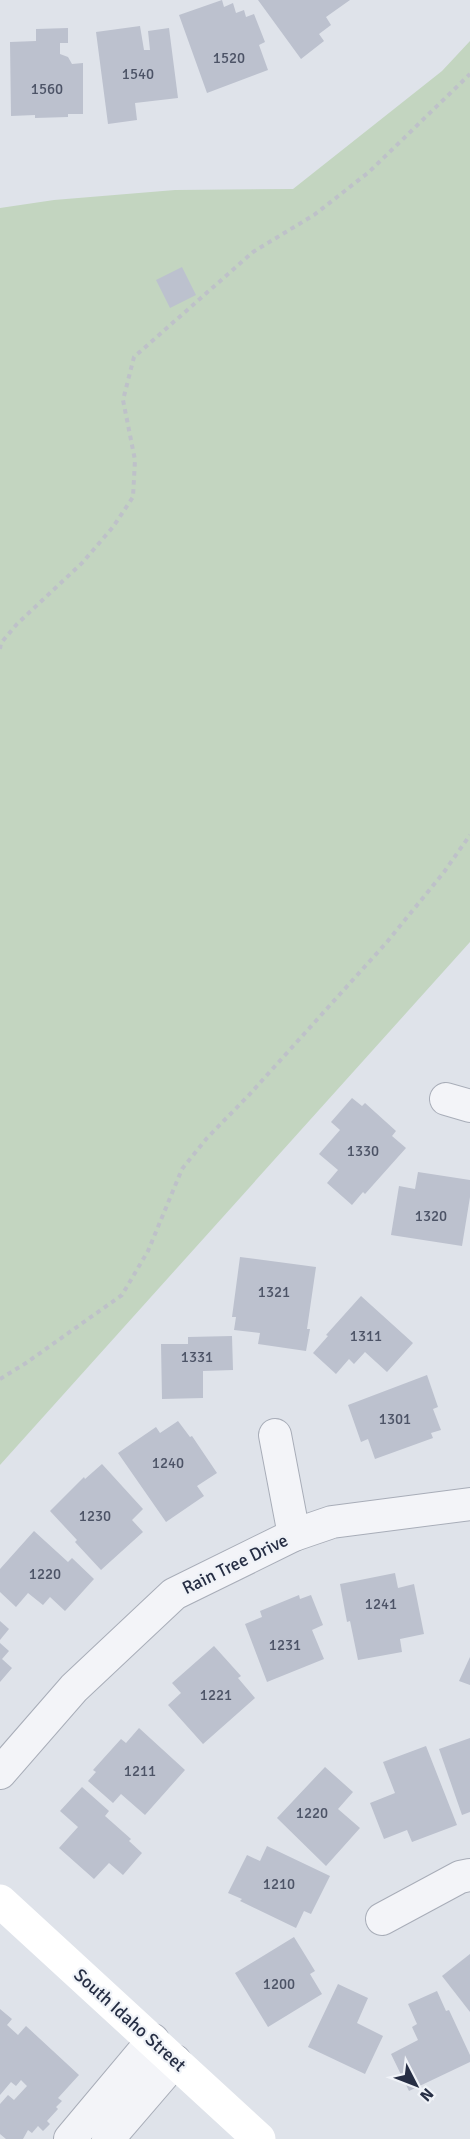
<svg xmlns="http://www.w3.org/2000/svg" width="470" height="2139" font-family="Signika,sans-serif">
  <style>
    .green { fill: #c3d5c0 }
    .building { fill: #bcc1ce }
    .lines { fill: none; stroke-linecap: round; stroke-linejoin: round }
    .minor-casing { stroke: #a8adb8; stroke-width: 34 }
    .path { stroke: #bec1c9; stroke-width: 4; stroke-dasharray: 4.5 4.5; stroke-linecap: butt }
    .minor { stroke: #f3f4f8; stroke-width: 32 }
    .secondary { stroke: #fff; stroke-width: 33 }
    .labels { text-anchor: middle; stroke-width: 4.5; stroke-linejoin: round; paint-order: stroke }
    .number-label { font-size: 15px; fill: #4c5366 }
    .street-label { font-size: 18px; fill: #262e44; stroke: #eff2f7 }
  </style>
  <rect width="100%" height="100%" fill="#dfe3ea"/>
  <polygon class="green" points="470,41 470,942 0,1465 0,208 54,200 175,190 293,189 442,71"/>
  <g class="building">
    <polygon points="222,0 224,7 233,3 236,13 244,10 246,17 254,14 265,42 259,45 268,70 207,93 179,15"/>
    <polygon points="258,0 350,0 326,17 331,25 319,34 324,41 301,59"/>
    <polygon points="140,26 144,50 150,50 148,31 169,28 178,98 135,103 137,120 108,124 96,32"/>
    <polygon points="68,28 68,43 60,43 60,54 68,57 72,64 83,63 83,114 68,114 68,117 35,118 35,115 11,116 10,42 36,41 36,29"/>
    <polygon points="182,267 196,295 170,308 156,280"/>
    <polygon points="352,1098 362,1106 365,1103 396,1131 392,1136 406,1148 365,1194 363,1192 352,1205 327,1183 338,1170 319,1154 340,1130 331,1122"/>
    <polygon points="418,1172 470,1180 470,1197 462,1246 391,1235 399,1186 415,1189"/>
    <polygon points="240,1257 316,1267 307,1329 310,1329 306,1351 258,1344 260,1333 234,1330 236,1317 232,1317"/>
    <polygon points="361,1296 413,1343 387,1372 365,1352 354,1364 349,1359 336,1374 313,1353 328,1336 326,1335"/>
    <polygon points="232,1336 233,1370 203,1371 203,1398 162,1399 161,1344 188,1344 188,1337"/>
    <polygon points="427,1375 438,1407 433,1409 441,1430 431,1433 433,1438 375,1459 368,1439 361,1442 348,1405"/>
    <polygon points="178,1421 190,1437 192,1436 217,1473 197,1486 204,1496 166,1522 118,1453 156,1427 160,1433"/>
    <polygon points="102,1464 143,1509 132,1520 143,1532 101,1570 75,1542 77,1540 50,1511 84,1477 85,1479"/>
    <polygon points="34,1531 68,1562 72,1558 94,1579 65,1611 50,1597 43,1605 28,1593 16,1607 0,1592 0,1569"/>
    <polygon points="395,1573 398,1588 414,1584 424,1634 400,1639 402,1652 358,1660 350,1621 347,1622 340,1584"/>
    <polygon points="299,1595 300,1599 311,1595 323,1625 312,1630 324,1659 267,1682 245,1624 262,1617 260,1611"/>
    <polygon points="0,1621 9,1629 0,1640"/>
    <polygon points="0,1643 9,1651 2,1659 12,1668 0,1682"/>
    <polygon points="214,1646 241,1676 238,1678 255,1698 203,1744 168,1705 181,1693 172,1683"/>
    <polygon points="470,1657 470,1685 459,1681"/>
    <polygon points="139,1728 185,1770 145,1815 121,1794 113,1803 88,1781 96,1772 93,1770 121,1739 126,1743"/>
    <polygon points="470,1738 470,1812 462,1815 439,1749"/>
    <polygon points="426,1746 457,1825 412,1842 407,1830 384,1839 370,1803 395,1793 383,1762"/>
    <polygon points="325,1767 353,1792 338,1809 360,1828 326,1866 277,1818"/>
    <polygon points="82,1787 109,1811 105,1816 131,1839 129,1841 142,1853 123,1875 109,1863 94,1879 59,1848 78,1827 60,1811"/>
    <polygon points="267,1846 330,1876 311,1914 304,1911 296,1928 240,1901 242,1899 228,1893 247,1855 260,1861"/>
    <polygon points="294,1937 315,1971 310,1974 322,1994 268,2027 235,1973"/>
    <polygon points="470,1954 470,2012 442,1976"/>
    <polygon points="338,1984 368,1998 357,2023 383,2036 365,2074 308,2047"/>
    <polygon points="437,1991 446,2011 449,2010 470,2055 470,2062 409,2091 391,2054 418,2040 412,2027 417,2024 408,2004"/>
    <polygon points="0,2009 12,2019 7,2025 18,2035 26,2026 79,2075 58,2098 62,2101 56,2107 58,2109 47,2121 50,2124 43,2131 38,2126 32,2133 28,2130 23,2139 6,2139 0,2134 0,2104 8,2095 14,2100 27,2086 21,2080 16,2086 11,2082 0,2095"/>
  </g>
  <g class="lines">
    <defs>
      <g id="minor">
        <polyline points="446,1099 470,1106"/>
        <polyline points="275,1435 294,1535"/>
        <polyline points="0,1773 74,1688 174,1594 294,1535 332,1522 470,1504"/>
        <polyline points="382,1919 460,1877 470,1875"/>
        <polyline points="70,2139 153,2040"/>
        <polyline points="108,2139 175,2061"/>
      </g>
    </defs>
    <use href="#minor" class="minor-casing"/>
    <g class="path">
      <polyline points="0,649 1,643 17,624 82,563 113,527 133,497 135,460 123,400 134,357 253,252 314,215 369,172 470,74"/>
      <polyline points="0,1379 26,1363 122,1295 148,1251 182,1169 207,1138 249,1095 387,942 444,872 470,835"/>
    </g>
    <use href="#minor" class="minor"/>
    <polyline class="secondary" points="0,1901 259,2139"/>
  </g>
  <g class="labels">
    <g class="number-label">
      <text x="229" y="63">1520</text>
      <text x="138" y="79">1540</text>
      <text x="47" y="94">1560</text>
      <text x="363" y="1156">1330</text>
      <text x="431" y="1221">1320</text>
      <text x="274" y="1297">1321</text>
      <text x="366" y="1341">1311</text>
      <text x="197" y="1362">1331</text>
      <text x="395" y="1424">1301</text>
      <text x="168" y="1468">1240</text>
      <text x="95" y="1521">1230</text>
      <text x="45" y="1579">1220</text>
      <text x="381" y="1609">1241</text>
      <text x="285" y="1650">1231</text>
      <text x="216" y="1700">1221</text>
      <text x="140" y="1776">1211</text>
      <text x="312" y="1818">1220</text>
      <text x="279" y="1889">1210</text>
      <text x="279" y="1989">1200</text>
    </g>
    <g class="street-label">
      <text transform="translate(235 1564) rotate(-26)" y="6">Rain Tree Drive</text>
      <text transform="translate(130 2020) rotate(42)" y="6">South Idaho Street</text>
    </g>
  </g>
  <g transform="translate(416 2085) rotate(132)" stroke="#eff2f7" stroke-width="4.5" paint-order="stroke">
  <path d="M0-4.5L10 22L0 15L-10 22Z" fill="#262e44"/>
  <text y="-9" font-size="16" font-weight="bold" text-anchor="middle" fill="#262e44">N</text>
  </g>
</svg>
